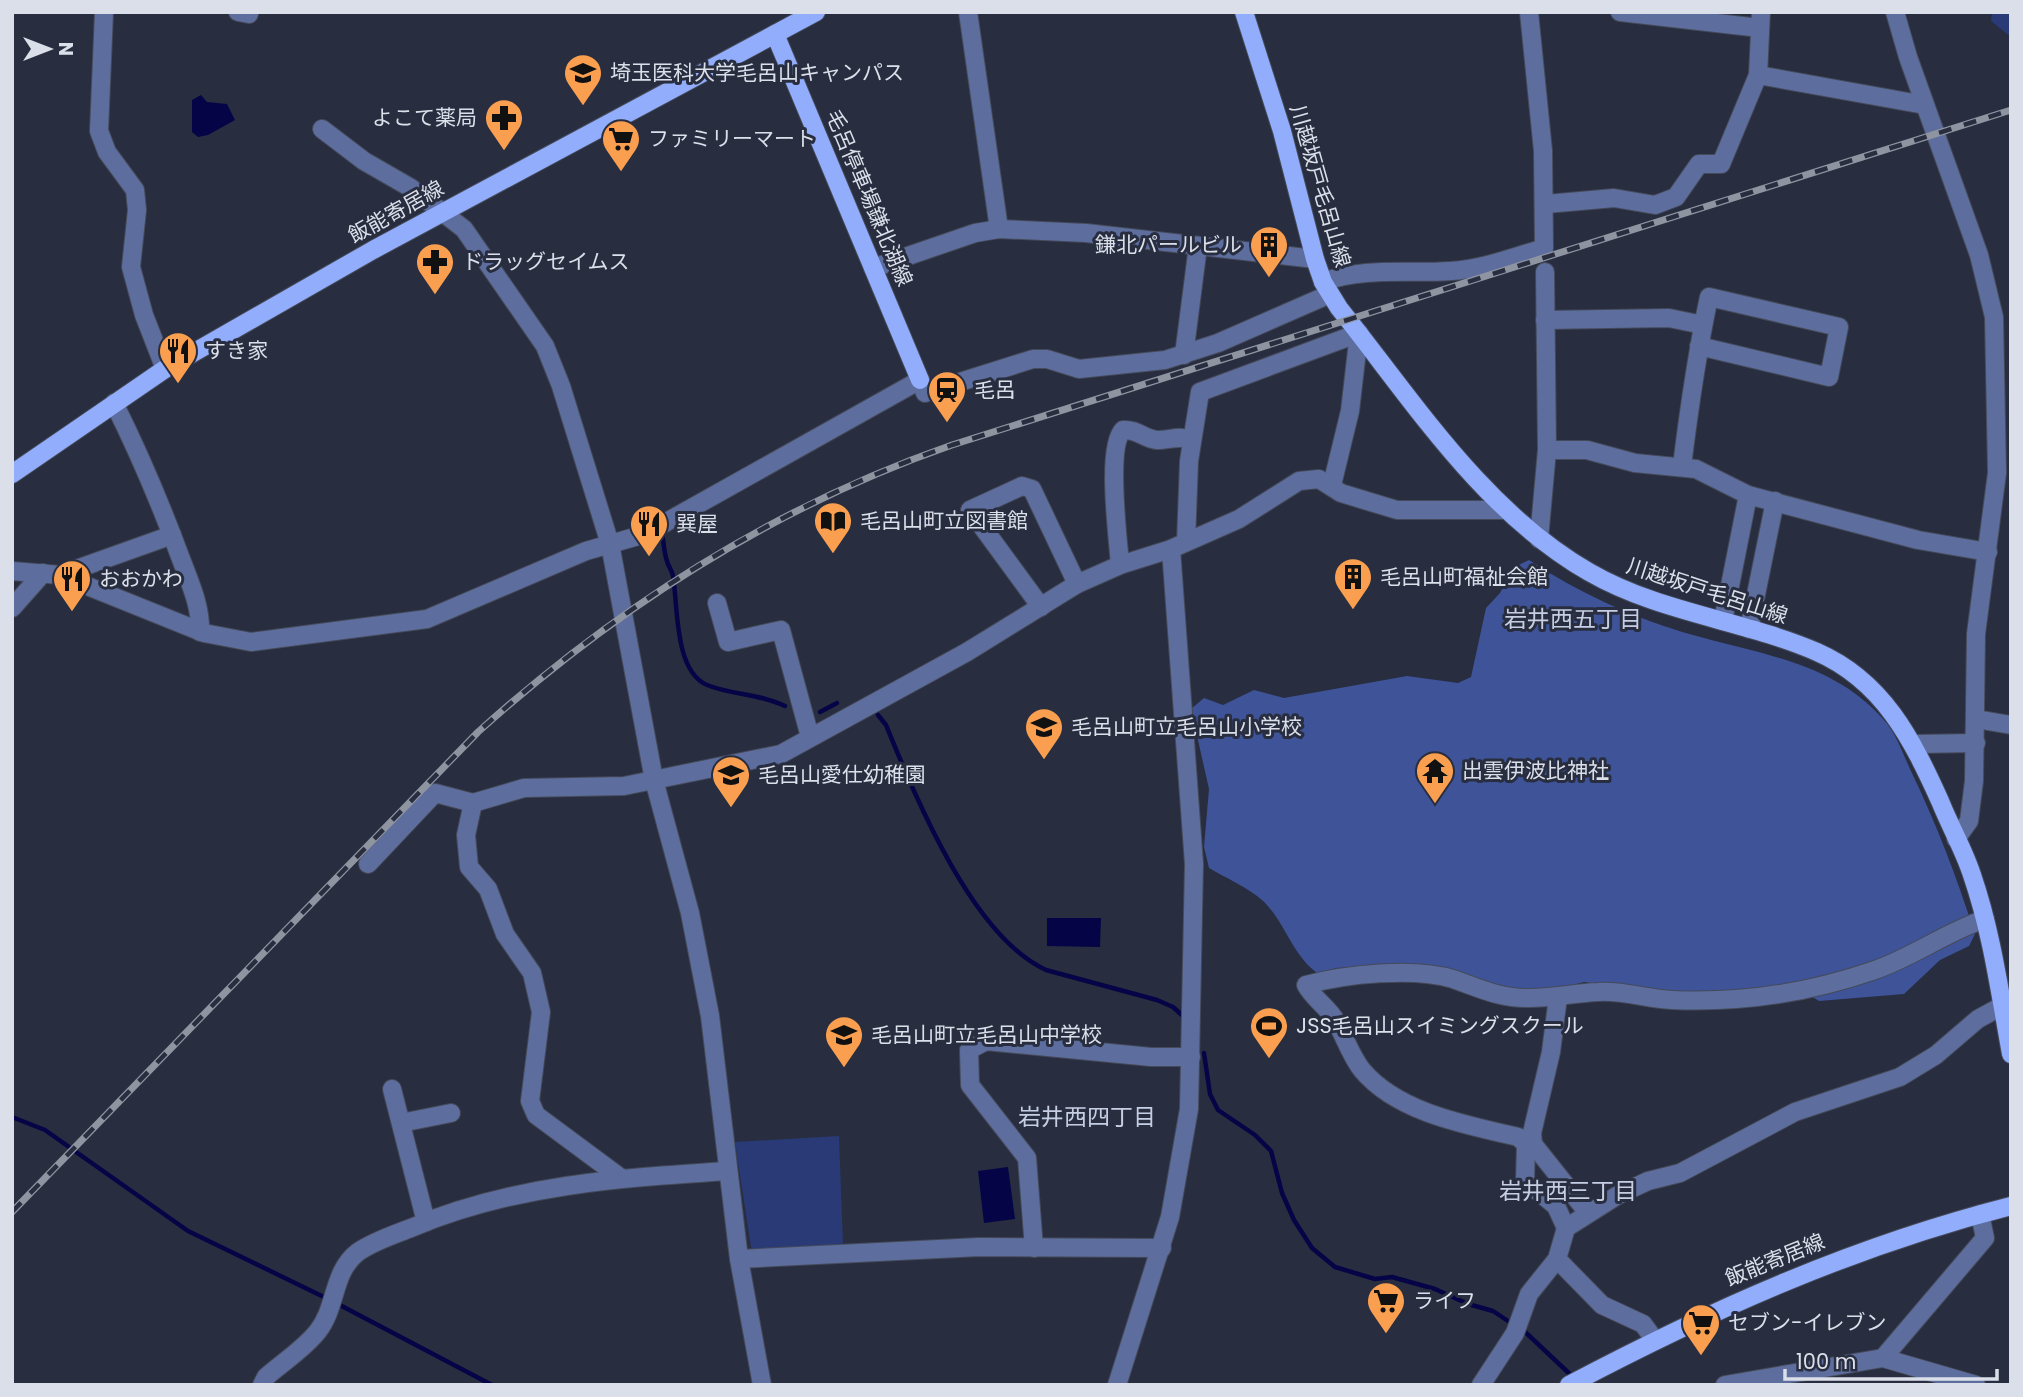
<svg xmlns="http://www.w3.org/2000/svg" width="2023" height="1397" font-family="Poppins,'Noto Sans JP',sans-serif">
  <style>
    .green { fill: #293a77 }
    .forest { fill: #3e5398 }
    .water { fill: #050446 }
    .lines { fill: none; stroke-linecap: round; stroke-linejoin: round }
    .stream { stroke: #050446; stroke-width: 4.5 }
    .minor-casing { stroke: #454a5a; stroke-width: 20 }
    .major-casing { stroke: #454a5a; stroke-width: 20 }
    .minor { stroke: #5d6e9e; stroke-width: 18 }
    .major { stroke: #91adfc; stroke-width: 18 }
    .rail-casing { stroke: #8f94a1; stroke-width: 7 }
    .rail { stroke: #282e3f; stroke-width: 4.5; stroke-dasharray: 13; stroke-linecap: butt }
    .labels { text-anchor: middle; stroke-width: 6; stroke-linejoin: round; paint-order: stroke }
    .poi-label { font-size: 21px; fill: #dbdfea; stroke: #282e3f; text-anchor: start }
    .street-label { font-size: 21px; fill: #dbdfea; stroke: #282e3f }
    .neighbourhood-label { font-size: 23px; fill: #c5cee3; stroke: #282e3f }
  </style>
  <rect width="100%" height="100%" fill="#282e3f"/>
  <g class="green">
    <polygon points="1992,12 2011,12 2011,37 1991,21"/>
    <polygon points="839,1136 843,1246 755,1251 751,1247 735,1142"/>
  </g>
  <path class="forest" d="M1529,560C1579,593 1636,619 1693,635C1763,655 1833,662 1884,720C1896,733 1903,754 1911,771C1937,825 1957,878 1975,934L1969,946L1940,960L1904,994L1819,1001L1794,986L1709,994L1641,991L1584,982L1554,990L1520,991L1358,967L1336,968L1319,974C1293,958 1285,921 1262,900C1247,887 1226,878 1209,868L1204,847L1209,789L1191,709L1204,698L1223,705L1254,690L1284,698L1407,676L1458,683L1471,677L1486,608L1500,593L1514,567Z"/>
  <g class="water">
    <polygon points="201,95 207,102 227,104 235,120 208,135 198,137 192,132 192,100"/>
    <polygon points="1047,918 1101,918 1100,947 1047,946"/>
    <polygon points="1008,1167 1015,1219 984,1223 978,1171"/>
  </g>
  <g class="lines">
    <g class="stream">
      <path d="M662,534C664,543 664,553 667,561C668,566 672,570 673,576C678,605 674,671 707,685C731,695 758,693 785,706"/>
      <polyline points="820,712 837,703"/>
      <path d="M878,715L886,725C916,798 972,936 1046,970L1157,1000L1173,1007L1184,1017"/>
      <polyline points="1204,1053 1210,1094 1218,1110 1255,1135 1271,1151 1282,1193 1294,1220 1312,1248 1335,1267 1375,1279 1392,1277 1435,1289 1468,1304 1493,1311 1514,1325"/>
      <polyline points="12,1117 45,1130 188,1231 328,1299"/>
      <polyline points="336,1303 492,1385"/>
      <polyline points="1522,1329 1574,1378"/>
    </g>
    <defs>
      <g id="minor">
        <polyline points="104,12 99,131 107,152 135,190 137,210 131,267 144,315 165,369"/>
        <polyline points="238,12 249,14"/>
        <polyline points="968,12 999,229"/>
        <polyline points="1620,12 1760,28"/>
        <polyline points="1895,12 1908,57 1979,255 1994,317 1997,473 1976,634 1974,781 1969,821 1956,839"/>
        <polyline points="1758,75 1925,105"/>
        <polyline points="322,129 364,161 411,188 464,229 545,346 561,386 610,544 654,780 690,913 710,1016 739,1259 762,1385"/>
        <polyline points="1546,204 1614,198 1655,205 1676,197 1699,164 1721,164 1758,75 1761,12"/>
        <polyline points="873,268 975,233 999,229 1086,233 1315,259"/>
        <path d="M1323,282C1364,267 1407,274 1451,271C1483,269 1514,257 1544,248L1543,151L1529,12"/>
        <polyline points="1545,320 1669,318 1703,325"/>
        <polyline points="1184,355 1198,246"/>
        <path d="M114,403C139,453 161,505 181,559C190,583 201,606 200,632"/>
        <polyline points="1547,450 1587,450 1635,463 1696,469 1748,495 1918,540 1988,552"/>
        <path d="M1682,466C1689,409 1697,353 1709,297L1839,327L1829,377L1699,346"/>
        <polyline points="1539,539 1547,450 1545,272"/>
        <polyline points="1186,542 1189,461 1200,392 1359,333 1350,411 1332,485"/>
        <path d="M1120,565C1118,538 1106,447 1123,430C1138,429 1144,439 1157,440C1170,440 1179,435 1192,440"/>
        <polyline points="12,571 60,575 204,633 251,642 427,619 586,551 645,534 920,380 925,393 1033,359 1047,359 1079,369 1165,360 1218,343 1330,294"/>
        <polyline points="60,575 172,535"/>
        <polyline points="717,603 728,642 781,630 810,737"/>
        <polyline points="1041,607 970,510 1022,486 1032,489 1077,584"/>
        <polyline points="12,608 43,573"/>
        <polyline points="1723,621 1748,495"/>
        <polyline points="1749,629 1775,501"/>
        <polyline points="1976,719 2011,725"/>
        <polyline points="1914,744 1976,743"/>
        <polyline points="368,864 435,793 473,803"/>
        <polyline points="1558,997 1551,1052 1532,1133 1533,1144 1588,1213"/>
        <polyline points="392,1089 426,1222"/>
        <polyline points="401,1123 451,1113"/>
        <polyline points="621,1178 536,1115 530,1101 541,1012 532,973 505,934 488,889 469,867 466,835 473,803 524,788 624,786 781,754 967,652 1077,584 1120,565 1171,549 1239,519 1299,481 1319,479 1341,493 1397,510 1505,510"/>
        <path d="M1566,1228L1556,1206L1525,1181L1526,1144L1518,1137C1467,1125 1398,1113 1362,1070C1350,1055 1344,1034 1334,1018C1325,1005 1313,998 1306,985C1345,974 1414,967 1453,979C1479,988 1501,999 1529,998C1553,998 1575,993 1598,992C1623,990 1647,999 1672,1000C1741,1003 1809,993 1875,970C1913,957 1946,932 1985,919"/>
        <polyline points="1034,1248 1027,1158 970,1085 969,1050 986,1041 1151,1057 1191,1057"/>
        <polyline points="739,1259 979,1247 1162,1248"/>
        <polyline points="1557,1259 1602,1305 1643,1324 1654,1339"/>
        <polyline points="1883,1358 1985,1238 1980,1214"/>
        <path d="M262,1385L266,1377C283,1362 304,1349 318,1331C337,1307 332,1272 358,1252C374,1241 393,1235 411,1228C512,1185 619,1178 728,1171"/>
        <polyline points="1117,1385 1170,1217 1189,1109 1194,864 1171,549"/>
        <polyline points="1481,1385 1515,1333 1529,1294 1557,1259 1566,1228 1618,1195 1648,1181 1680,1173 1795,1112 1900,1077 1936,1055 1978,1019 2002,1006"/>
        <polyline points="1725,1385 1883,1358 1976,1385"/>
      </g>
      <g id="major">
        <path d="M1244,12L1282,131L1315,259L1323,282L1339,308C1414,402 1483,511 1589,572C1660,613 1743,620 1817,652C1883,681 1912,739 1940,801C1950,826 1964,850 1972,875C1992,933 2000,994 2011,1054"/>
        <polyline points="775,34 920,380"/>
        <polyline points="12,474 165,369 373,250 816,12"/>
        <path d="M1569,1385C1711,1310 1854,1246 2011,1206"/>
      </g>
    </defs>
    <use href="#minor" class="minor-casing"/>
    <use href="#major" class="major-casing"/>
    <use href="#minor" class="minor"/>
    <use href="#major" class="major"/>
    <defs>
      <path id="rail" d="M12,1212L478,732C618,606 774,507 952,445L2011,110"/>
    </defs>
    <use href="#rail" class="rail-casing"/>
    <use href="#rail" class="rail"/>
  </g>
  <defs>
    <symbol id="university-pin" viewBox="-11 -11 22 30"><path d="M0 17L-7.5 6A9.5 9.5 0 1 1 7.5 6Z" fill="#fa9f4f" stroke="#282e3f"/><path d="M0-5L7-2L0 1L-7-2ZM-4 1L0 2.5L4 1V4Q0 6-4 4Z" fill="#111"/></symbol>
    <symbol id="pharmacy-pin" viewBox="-11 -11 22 30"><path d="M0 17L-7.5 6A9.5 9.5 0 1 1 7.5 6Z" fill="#fa9f4f" stroke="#282e3f"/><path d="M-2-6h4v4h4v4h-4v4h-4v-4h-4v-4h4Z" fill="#111"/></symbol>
    <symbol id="supermarket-pin" viewBox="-11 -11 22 30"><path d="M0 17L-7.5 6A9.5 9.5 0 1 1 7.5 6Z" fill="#fa9f4f" stroke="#282e3f"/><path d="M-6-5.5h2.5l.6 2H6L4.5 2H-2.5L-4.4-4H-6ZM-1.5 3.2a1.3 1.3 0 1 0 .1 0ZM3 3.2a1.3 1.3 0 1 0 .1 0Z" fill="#111"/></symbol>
    <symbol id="building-pin" viewBox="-11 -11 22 30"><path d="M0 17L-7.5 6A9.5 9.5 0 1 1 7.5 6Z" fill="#fa9f4f" stroke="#282e3f"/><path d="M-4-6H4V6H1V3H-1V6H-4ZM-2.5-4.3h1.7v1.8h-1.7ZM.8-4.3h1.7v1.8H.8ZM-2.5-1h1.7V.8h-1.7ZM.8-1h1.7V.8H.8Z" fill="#111"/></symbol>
    <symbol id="restaurant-pin" viewBox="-11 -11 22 30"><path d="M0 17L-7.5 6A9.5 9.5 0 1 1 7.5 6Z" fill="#fa9f4f" stroke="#282e3f"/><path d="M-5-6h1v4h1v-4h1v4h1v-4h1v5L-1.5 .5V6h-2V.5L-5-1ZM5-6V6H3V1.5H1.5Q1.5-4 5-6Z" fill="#111"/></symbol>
    <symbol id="station-pin" viewBox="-11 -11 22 30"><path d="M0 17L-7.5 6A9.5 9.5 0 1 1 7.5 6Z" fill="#fa9f4f" stroke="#282e3f"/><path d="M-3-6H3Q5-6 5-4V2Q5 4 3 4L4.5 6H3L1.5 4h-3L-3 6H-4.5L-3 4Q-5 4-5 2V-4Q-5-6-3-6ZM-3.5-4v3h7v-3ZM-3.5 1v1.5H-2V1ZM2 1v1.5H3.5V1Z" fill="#111"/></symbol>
    <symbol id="library-pin" viewBox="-11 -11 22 30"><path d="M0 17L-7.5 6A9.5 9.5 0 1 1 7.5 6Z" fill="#fa9f4f" stroke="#282e3f"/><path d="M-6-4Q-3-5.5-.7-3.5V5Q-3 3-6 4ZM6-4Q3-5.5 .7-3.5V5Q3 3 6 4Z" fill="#111"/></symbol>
    <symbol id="school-pin" viewBox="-11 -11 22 30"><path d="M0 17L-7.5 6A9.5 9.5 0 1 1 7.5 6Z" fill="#fa9f4f" stroke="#282e3f"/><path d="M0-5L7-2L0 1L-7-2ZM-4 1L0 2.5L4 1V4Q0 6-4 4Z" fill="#111"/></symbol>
    <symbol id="temple-pin" viewBox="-11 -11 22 30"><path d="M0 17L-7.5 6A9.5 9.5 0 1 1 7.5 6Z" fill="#fa9f4f" stroke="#282e3f"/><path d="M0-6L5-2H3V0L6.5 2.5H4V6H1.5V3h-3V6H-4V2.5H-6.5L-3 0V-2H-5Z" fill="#111"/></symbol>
    <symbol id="stadium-pin" viewBox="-11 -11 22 30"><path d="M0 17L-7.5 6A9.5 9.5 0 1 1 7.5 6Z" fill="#fa9f4f" stroke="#282e3f"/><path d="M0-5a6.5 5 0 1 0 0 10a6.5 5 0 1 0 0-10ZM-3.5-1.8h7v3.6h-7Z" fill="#111"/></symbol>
  </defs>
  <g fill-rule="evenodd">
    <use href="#university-pin" x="561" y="51" width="44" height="60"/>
    <use href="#pharmacy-pin" x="482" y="96" width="44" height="60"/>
    <use href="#supermarket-pin" x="599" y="117" width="44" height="60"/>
    <use href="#building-pin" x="1247" y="223" width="44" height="60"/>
    <use href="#pharmacy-pin" x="413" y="240" width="44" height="60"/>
    <use href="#restaurant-pin" x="156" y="329" width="44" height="60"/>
    <use href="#station-pin" x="925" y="368" width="44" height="60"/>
    <use href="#library-pin" x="811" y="499" width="44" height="60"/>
    <use href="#restaurant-pin" x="627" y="502" width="44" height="60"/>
    <use href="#building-pin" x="1331" y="555" width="44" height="60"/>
    <use href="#restaurant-pin" x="50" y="557" width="44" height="60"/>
    <use href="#school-pin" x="1022" y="705" width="44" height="60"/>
    <use href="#temple-pin" x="1413" y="749" width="44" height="60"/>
    <use href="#school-pin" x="709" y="753" width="44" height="60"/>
    <use href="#stadium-pin" x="1247" y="1004" width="44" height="60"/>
    <use href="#school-pin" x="822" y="1013" width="44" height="60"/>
    <use href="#supermarket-pin" x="1364" y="1279" width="44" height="60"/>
    <use href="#supermarket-pin" x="1679" y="1301" width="44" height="60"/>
  </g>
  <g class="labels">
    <g class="poi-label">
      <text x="610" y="80">埼玉医科大学毛呂山キャンパス</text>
      <text x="477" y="125" text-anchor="end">よこて薬局</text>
      <text x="648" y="146">ファミリーマート</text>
      <text x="1242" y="252" text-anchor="end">鎌北パールビル</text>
      <text x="462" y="269">ドラッグセイムス</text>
      <text x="205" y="358">すき家</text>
      <text x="974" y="397">毛呂</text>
      <text x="860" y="528">毛呂山町立図書館</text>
      <text x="676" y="531">巽屋</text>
      <text x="1380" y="584">毛呂山町福祉会館</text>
      <text x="99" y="586">おおかわ</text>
      <text x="1071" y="734">毛呂山町立毛呂山小学校</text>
      <text x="1462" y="778">出雲伊波比神社</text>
      <text x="758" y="782">毛呂山愛仕幼稚園</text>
      <text x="1296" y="1033">JSS毛呂山スイミングスクール</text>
      <text x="871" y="1042">毛呂山町立毛呂山中学校</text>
      <text x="1413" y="1308">ライフ</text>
      <text x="1728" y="1330">セブン-イレブン</text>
    </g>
    <g class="street-label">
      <text transform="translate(1320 186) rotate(74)" y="7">川越坂戸毛呂山線</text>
      <text transform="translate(869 198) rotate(67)" y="7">毛呂停車場鎌北湖線</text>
      <text transform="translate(396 212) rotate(-29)" y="7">飯能寄居線</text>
      <text transform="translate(1707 591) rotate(18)" y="7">川越坂戸毛呂山線</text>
      <text transform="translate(1775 1260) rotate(-22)" y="7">飯能寄居線</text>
    </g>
    <g class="neighbourhood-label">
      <text x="1573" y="627">岩井西五丁目</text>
      <text x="1087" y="1125">岩井西四丁目</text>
      <text x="1568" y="1199">岩井西三丁目</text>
    </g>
  </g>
  <rect width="2023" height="1397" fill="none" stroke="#dbdfea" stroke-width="28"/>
  <g transform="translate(49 49) rotate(90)" stroke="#282e3f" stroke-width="5" paint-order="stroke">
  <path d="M0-5L12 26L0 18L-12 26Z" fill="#dbdfea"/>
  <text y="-10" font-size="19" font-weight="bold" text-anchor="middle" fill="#dbdfea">N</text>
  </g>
  <path d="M1785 1369v10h212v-10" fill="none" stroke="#dbdfea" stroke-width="3.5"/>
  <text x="1796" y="1369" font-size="21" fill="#dbdfea" stroke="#282e3f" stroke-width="5" paint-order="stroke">100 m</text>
</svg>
